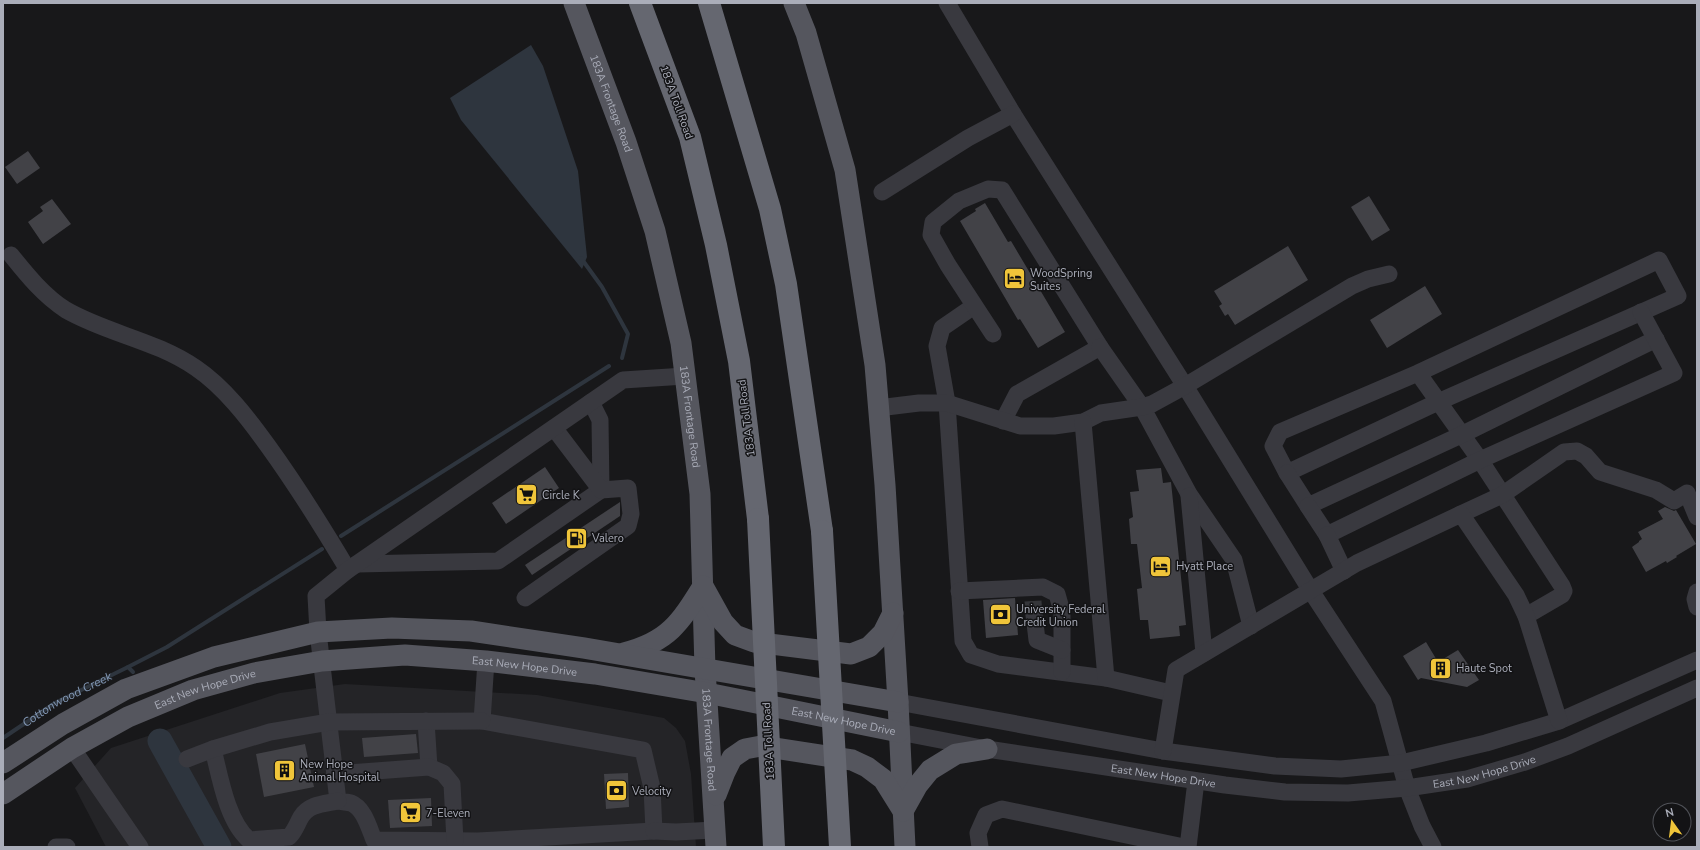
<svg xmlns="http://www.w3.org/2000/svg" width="1700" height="850" font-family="'Nunito Sans',sans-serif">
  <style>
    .built { fill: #242427 }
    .water { fill: #2e353e }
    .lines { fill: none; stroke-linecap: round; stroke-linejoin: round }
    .stream { stroke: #2e353e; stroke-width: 4 }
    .river { stroke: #2e353e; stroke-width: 25 }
    .building { fill: #424247 }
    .minor-tunnel { stroke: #35363a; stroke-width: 17; stroke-dasharray: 17 8; stroke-linecap: butt }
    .minor { stroke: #39393f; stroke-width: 17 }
    .major { stroke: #55565e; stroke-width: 21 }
    .highway { stroke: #656770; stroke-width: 22 }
    .highway-bridge { stroke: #656770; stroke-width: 22 }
    .labels { text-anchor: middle; stroke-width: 3; stroke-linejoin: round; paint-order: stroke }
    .street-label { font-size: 11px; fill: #aaadb9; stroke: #131315 }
    .poi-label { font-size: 11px; fill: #aaadb9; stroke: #131315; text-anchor: start }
    .water-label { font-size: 12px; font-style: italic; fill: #8297b4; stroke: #131315 }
  </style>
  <rect width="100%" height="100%" fill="#18181a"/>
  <polygon class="built" points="345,684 537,695 664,718 676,728 685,741 691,774 696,847 106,847 75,788 111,748 280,693"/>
  <polygon class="water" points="531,45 543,66 578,171 587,257 582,269 461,120 450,98"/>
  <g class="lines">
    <g class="stream">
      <polyline points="581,258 602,287 628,334 622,358"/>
      <polyline points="341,536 609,366"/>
      <polyline points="128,667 167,647 322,549"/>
      <path id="s1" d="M3,738L55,703L128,667L133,672"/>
    </g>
    <polyline class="river" points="160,741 219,847"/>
  </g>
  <g class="building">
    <polygon points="28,151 40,168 17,184 5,167"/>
    <polygon points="1369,196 1390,230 1372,241 1351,207"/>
    <polygon points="52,199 71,224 43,244 28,222 43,211 40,207"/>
    <polygon points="985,203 1008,242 1011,241 1065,332 1038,348 1020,319 1018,320 960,221 976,211 975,209"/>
    <polygon points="1288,246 1308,280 1235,325 1228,314 1225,316 1219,306 1222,304 1214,291"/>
    <polygon points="1425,286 1442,314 1387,348 1370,320"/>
    <polygon points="545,467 559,488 506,524 492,503"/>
    <polygon points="1161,468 1163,483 1171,482 1186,625 1179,626 1180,636 1150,639 1148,620 1140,620 1137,589 1142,588 1137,544 1131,544 1129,519 1133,517 1130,492 1139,491 1136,470"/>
    <polygon points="620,502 620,516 532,575 525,565"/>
    <polygon points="1665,507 1674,511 1676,510 1696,544 1676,556 1677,557 1667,563 1666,561 1646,572 1632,547 1639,542 1639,541 1642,539 1638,532 1663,519 1658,511"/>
    <polygon points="1015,598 1018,635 986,638 983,600"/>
    <polygon points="1426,642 1438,662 1458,650 1479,680 1467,687 1421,678 1418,680 1403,656"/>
    <polygon points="416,734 418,753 364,757 362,738"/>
    <polygon points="305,744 314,787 264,797 256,754"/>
    <polygon points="628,773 629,807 606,809 604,774"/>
    <polygon points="431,798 432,826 390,828 388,800"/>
  </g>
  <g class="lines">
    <polyline class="minor-tunnel" points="1033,601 1034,615"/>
    <g class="minor">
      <polyline points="947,3 1013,114 1185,386 1311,591 1383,701 1407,788 1422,826 1433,847"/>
      <polyline points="882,192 968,138 1013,114"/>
      <path d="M11,255C27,275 44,296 66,310C108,334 155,340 196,368C224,387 248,418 268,446C297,486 323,528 348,570"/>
      <polyline points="974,306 942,328 937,346 947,403 963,641 971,655 998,664 1106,678"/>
      <polyline points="993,334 948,265 931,235 933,222 959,201 988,189 1002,190 1100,347 1017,394 1003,421"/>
      <polyline points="1100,347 1142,407 1189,494 1234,560 1251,626"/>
      <polyline points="1418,373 1659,260 1678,296 1438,402 1287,473 1273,446 1280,432 1418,373 1480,460 1562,586 1564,591 1562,595 1526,616"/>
      <polyline points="878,408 919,403 947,403 1020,426 1054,426 1083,422 1101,413 1142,407 1152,404 1185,386 1352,286 1368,279 1389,274"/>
      <polyline points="1083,422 1106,678 1171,693"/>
      <polyline points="1287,473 1308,506 1461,435 1656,339"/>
      <polyline points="1189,496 1204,653"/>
      <polyline points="1308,506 1327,535 1480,460 1674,373 1641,312"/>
      <polyline points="1461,514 1502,495 1564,452 1577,451 1586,456 1600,472 1656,490 1674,501 1687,493 1697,517"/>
      <polyline points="1327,535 1344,571"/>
      <polyline points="357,564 498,561 601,490 600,420 591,402"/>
      <polyline points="959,591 1043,587 1057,594 1062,612 1062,672"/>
      <polyline points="1697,592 1695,599 1697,607"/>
      <polyline points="525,598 628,526 631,514 628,488 601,490 554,428"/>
      <polyline points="1034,615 1037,640 1062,650"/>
      <path d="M486,661L482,721L643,750L652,788L654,831L478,841L374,840C369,828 364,808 351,803C347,802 342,802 338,801L318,632L316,596L348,570L623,380L685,376"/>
      <polyline points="898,702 1163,751 1275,766 1341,769 1401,763 1486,743 1559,721 1697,660"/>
      <polyline points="426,721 429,767"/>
      <path id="s2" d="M899,732L987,749L1225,785L1285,792L1348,793L1407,788L1467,779L1525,762L1568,746L1697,688"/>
      <polyline points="72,748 140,847"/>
      <path d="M213,749C220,777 227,821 249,840L289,837C295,831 297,824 301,817C309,804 324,804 338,801"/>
      <polyline points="1163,751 1176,670 1357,563 1461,514 1516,595 1526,616 1559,721"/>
      <polyline points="187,759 213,749 270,732 329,722 482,721"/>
      <polyline points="335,774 429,767 443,773 452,784 455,841"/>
      <polyline points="654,831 676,832 715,830"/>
      <polyline points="56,847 67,847"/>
      <polyline points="980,847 978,833 986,815 1002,809 1184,847"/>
      <polyline points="1188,847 1196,781"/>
    </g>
    <g class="major">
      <path id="s3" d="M574,3L626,142L655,231L681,343L700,494L705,669L716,847"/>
      <polyline points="794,3 806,33 845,170 875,365 885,485 898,702 905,847"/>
      <path d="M624,653C668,642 680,623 703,586L723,622L735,635L754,642L851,654L869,647L883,633L893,613"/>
      <polyline points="3,763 63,724 126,689 214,657 318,632 392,628 471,631 584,648 898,702"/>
      <path id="s4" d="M3,794L72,748L128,717L193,690L254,673L322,661L363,658L405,655L486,661L595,674L707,693L899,732"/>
      <polyline points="716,795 725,772 732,758 745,749 761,746 852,760 867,767 883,779 903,811 917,786 930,770 956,754 987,749"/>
    </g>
    <g class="highway">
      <polyline points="640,3 690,137 716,245 739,361 758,519"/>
      <polyline points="709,3 770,209 786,284 822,531"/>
    </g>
    <g class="highway-bridge">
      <polyline points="758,519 774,847"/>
      <polyline points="822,531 840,847"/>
    </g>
  </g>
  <defs>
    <symbol id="hotel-square" viewBox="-11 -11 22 22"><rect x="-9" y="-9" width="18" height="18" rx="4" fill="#f0c53a" stroke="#131315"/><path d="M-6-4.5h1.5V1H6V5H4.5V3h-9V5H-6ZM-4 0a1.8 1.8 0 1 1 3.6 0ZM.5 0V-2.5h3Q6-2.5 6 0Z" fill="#111"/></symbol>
    <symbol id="supermarket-square" viewBox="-11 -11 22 22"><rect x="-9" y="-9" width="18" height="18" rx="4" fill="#f0c53a" stroke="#131315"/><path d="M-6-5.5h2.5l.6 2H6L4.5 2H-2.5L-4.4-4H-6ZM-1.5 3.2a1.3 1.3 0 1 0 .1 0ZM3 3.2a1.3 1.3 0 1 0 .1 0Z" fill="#111"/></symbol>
    <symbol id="fuel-square" viewBox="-11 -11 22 22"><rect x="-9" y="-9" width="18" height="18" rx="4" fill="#f0c53a" stroke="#131315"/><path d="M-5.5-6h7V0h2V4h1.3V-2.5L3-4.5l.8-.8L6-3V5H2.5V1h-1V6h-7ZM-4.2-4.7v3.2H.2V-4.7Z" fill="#111"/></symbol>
    <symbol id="bank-square" viewBox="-11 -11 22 22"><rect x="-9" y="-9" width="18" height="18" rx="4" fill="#f0c53a" stroke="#131315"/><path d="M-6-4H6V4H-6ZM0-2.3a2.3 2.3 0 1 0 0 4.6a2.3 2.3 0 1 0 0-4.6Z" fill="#111"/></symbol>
    <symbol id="building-square" viewBox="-11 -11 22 22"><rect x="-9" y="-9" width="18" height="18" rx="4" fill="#f0c53a" stroke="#131315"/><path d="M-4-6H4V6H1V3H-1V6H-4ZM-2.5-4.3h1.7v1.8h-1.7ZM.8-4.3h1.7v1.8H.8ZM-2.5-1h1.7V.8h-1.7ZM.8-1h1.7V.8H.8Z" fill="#111"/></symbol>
  </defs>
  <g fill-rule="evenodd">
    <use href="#hotel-square" x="1002" y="266" width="25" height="25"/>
    <use href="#supermarket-square" x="514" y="482" width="25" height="25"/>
    <use href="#fuel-square" x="564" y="526" width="25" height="25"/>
    <use href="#hotel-square" x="1148" y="554" width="25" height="25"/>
    <use href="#bank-square" x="988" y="602" width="25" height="25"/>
    <use href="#building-square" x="1428" y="656" width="25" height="25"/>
    <use href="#building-square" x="272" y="758" width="25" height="25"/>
    <use href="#bank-square" x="604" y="778" width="25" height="25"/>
    <use href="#supermarket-square" x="398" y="800" width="25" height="25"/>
  </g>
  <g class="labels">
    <g class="street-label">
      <text transform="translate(677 102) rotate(70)" y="4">183A Toll Road</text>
      <text dy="4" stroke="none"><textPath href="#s3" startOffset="107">183A Frontage Road</textPath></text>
      <text dy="4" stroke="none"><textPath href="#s3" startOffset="431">183A Frontage Road</textPath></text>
      <text transform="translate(746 418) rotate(-97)" y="4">183A Toll Road</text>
      <text dy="4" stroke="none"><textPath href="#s4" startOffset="553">East New Hope Drive</textPath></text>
      <text dy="4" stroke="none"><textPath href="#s4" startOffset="229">East New Hope Drive</textPath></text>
      <text dy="4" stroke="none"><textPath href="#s4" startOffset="877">East New Hope Drive</textPath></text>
      <text dy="4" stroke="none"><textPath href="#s3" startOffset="755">183A Frontage Road</textPath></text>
      <text transform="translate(768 741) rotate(-93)" y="4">183A Toll Road</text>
      <text dy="4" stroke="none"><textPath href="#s2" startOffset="592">East New Hope Drive</textPath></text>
      <text dy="4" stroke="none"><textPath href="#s2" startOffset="268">East New Hope Drive</textPath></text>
    </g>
    <g class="poi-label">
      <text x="1030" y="277">WoodSpring<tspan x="1030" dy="13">Suites</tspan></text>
      <text x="542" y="499">Circle K</text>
      <text x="592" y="542">Valero</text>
      <text x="1176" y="570">Hyatt Place</text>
      <text x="1016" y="613">University Federal<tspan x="1016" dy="13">Credit Union</tspan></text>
      <text x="1456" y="672">Haute Spot</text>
      <text x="300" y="768">New Hope<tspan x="300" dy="13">Animal Hospital</tspan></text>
      <text x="632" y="795">Velocity</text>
      <text x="426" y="817">7-Eleven</text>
    </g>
    <g class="water-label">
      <text dy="4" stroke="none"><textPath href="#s1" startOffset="75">Cottonwood Creek</textPath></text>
    </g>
  </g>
  <rect width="1700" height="850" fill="none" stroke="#aaadb9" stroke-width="8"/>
  <g transform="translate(1672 822) rotate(346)"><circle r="19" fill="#131315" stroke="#4f5157"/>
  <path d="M0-3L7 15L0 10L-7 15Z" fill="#f0c53a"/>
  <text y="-6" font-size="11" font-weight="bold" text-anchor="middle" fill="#aaadb9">N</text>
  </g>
</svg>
